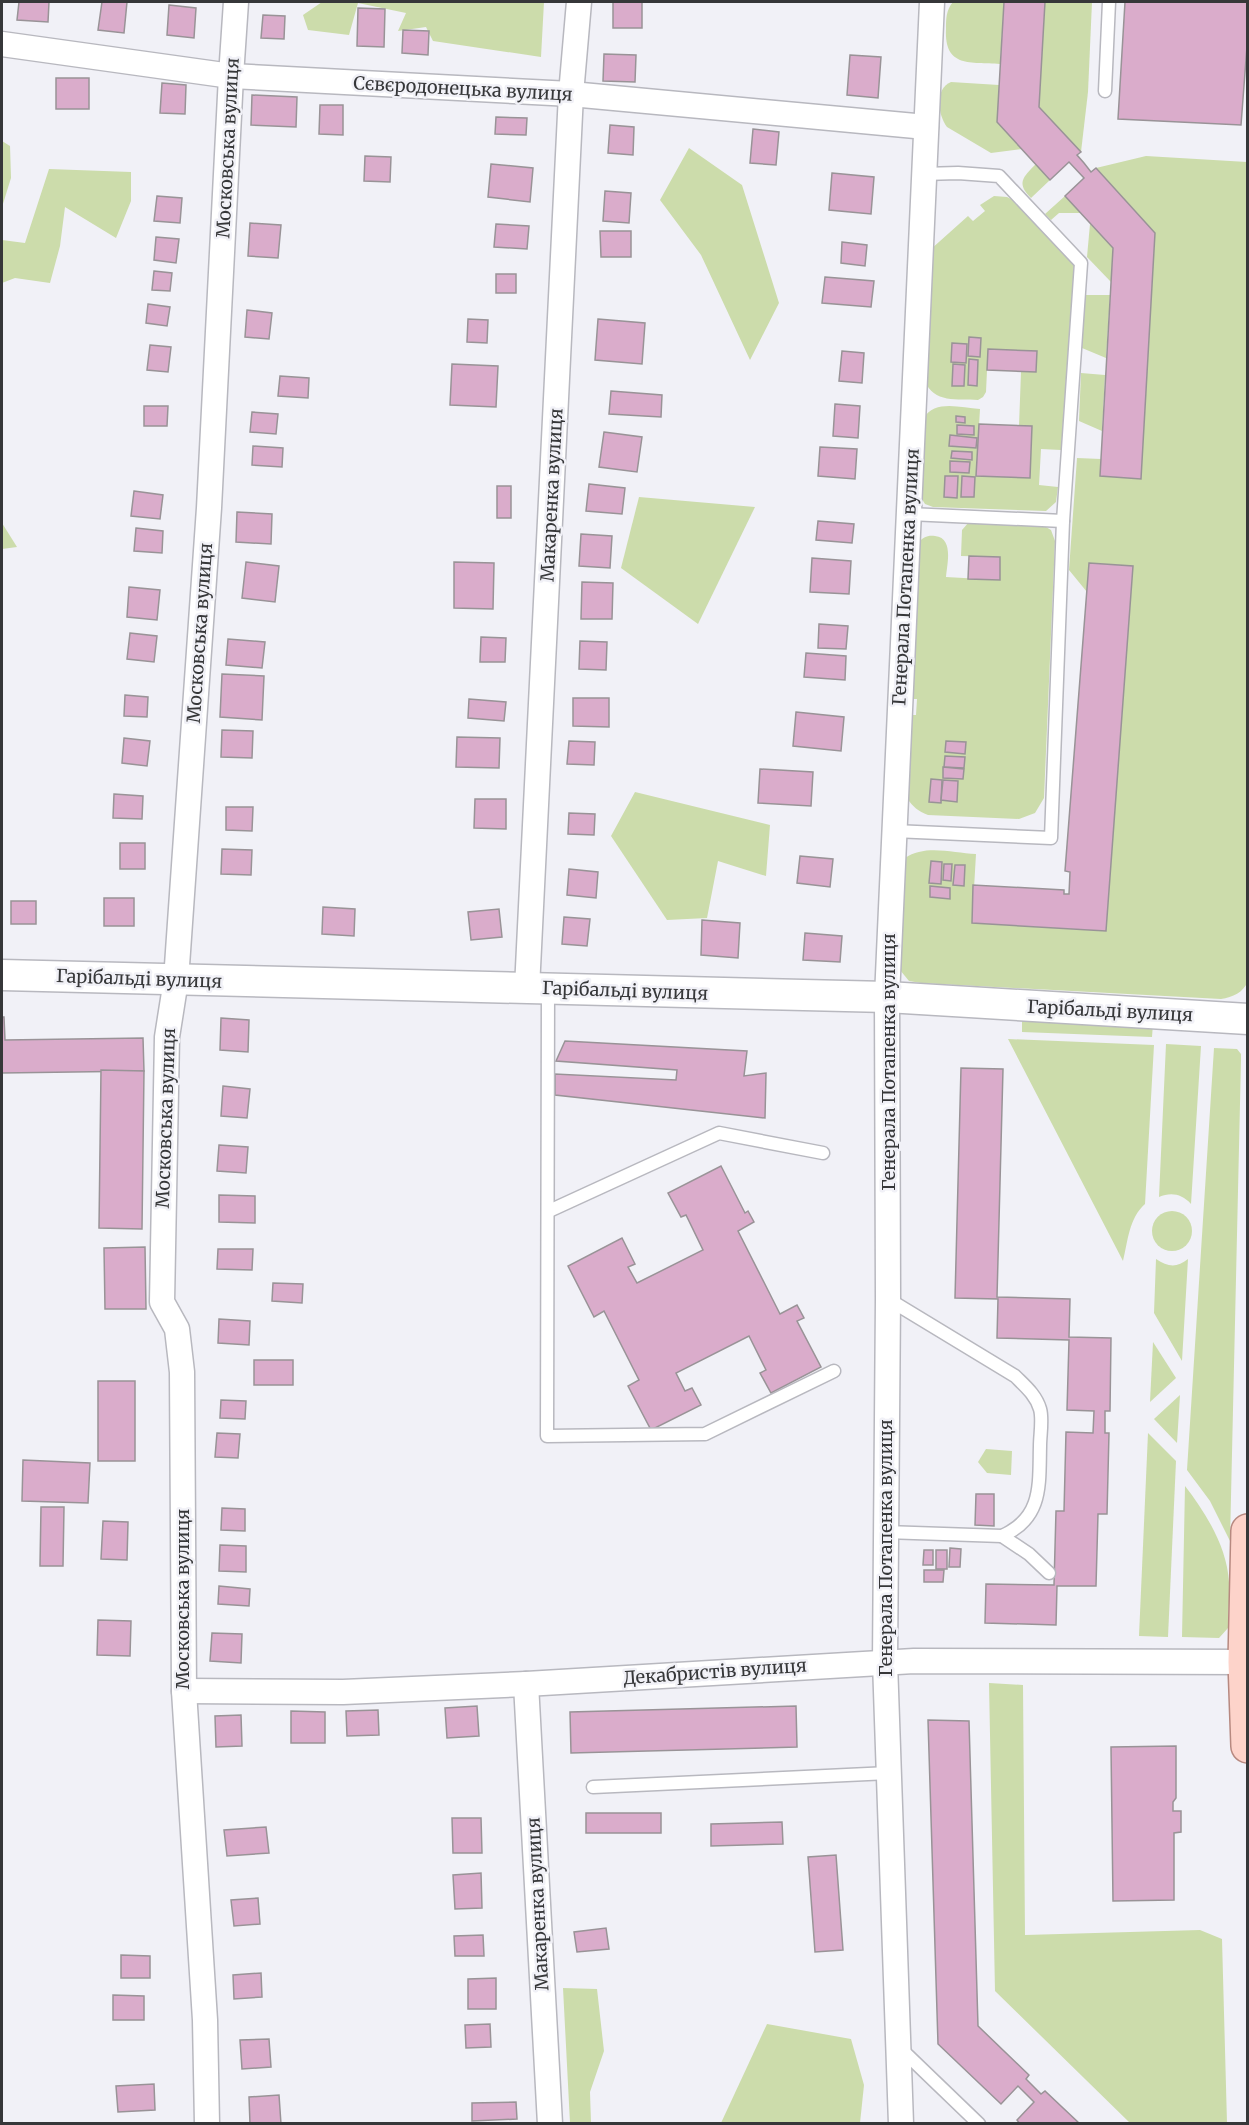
<svg xmlns="http://www.w3.org/2000/svg" width="1249" height="2125" font-family="Merriweather,serif">
  <style>
    .green { fill: #ccdcab }
    .building { fill: #daaccb; stroke: #999397; stroke-width: 1.5 }
    .lines { fill: none; stroke-linecap: round; stroke-linejoin: round }
    .service-casing { stroke: #b8b8bf; stroke-width: 15 }
    .minor-casing { stroke: #b8b8bf; stroke-width: 27 }
    .tertiary-casing { stroke: #b8b8bf; stroke-width: 33 }
    .primary-casing { stroke: #b78980; stroke-width: 36 }
    .service { stroke: #fff; stroke-width: 12 }
    .minor { stroke: #fff; stroke-width: 24 }
    .tertiary { stroke: #fff; stroke-width: 30 }
    .primary { stroke: #fdd3ca; stroke-width: 33 }
    .labels { text-anchor: middle; stroke-width: 5; stroke-linejoin: round; paint-order: stroke }
    .street-label { font-size: 18px; fill: #363739; stroke: #f1f1f7 }
  </style>
  <rect width="100%" height="100%" fill="#f1f1f7"/>
  <g class="green">
    <polygon points="322,2 544,2 541,57 433,41 426,27 398,31 406,13 358,3 349,35 308,30 303,15"/>
    <path d="M953,2H1004L1000,64C971,62 944,68 946,29C946,19 946,10 953,2Z"/>
    <polygon points="1045,2 1092,2 1088,92 1081,152 1039,107"/>
    <path d="M951,82L999,85L1022,149L991,153L947,127C938,115 934,89 951,82Z"/>
    <polygon points="2,141 10,146 11,178 2,207"/>
    <polygon points="689,148 742,185 779,303 750,360 701,255 660,200"/>
    <path d="M1146,156L1247,162L1248,981C1243,993 1233,997 1221,999L921,983L909,981L900,970L905,858C925,844 953,853 976,854L972,923L1106,931L1133,566L1089,563L1087,592L1069,570L1077,458L1101,459L1100,476L1141,478L1155,233L1096,168Z"/>
    <path d="M1036,164L1050,180L1031,198C1016,183 1023,177 1036,164Z"/>
    <polygon points="49,169 131,172 131,201 116,238 65,207 60,246 50,283 15,278 2,283 2,240 25,243"/>
    <path d="M994,196L1007,197L1013,200L1074,265L1061,450L1041,449L1039,485L1058,487L1056,502L1046,511L933,507L925,504L920,496L923,419C935,399 960,408 980,409L976,476L1030,478L1032,427L1019,426L1021,372H1036L1037,351L988,349L986,392L983,397L978,400C958,399 933,403 925,381L930,250L968,216L973,221L985,211L980,205Z"/>
    <polygon points="1065,196 1081,213 1059,213 1051,220 1045,214"/>
    <polygon points="1090,224 1113,248 1111,282 1087,257"/>
    <polygon points="1084,295 1110,295 1106,358 1082,348"/>
    <polygon points="1081,373 1105,375 1102,431 1079,421"/>
    <polygon points="639,497 755,507 698,624 621,568"/>
    <path d="M969,522L1041,524L1051,530L1055,541L1044,798L1035,813L1019,819L928,815C918,811 913,807 907,798L908,715H916L917,699H909L918,543C923,537 928,535 935,536C954,538 947,564 946,577L999,580L1000,557L961,556L962,530Z"/>
    <polygon points="2,523 17,547 2,549"/>
    <polygon points="635,792 770,825 766,876 718,861 707,918 667,920 611,836"/>
    <polygon points="1022,1019 1153,1024 1152,1037 1022,1032"/>
    <path d="M1008,1039L1154,1045L1145,1204C1129,1218 1128,1241 1123,1261Z"/>
    <path d="M1166,1044L1201,1046L1191,1204C1182,1194 1171,1192 1159,1197Z"/>
    <polygon points="1214,1048 1237,1049 1241,1054 1241,1060 1230,1541 1210,1501 1187,1470"/>
    <circle cx="1172" cy="1231" r="20"/>
    <path d="M1156,1259C1168,1267 1177,1268 1188,1259L1182,1361L1154,1313Z"/>
    <polygon points="1153,1342 1176,1378 1150,1402"/>
    <polygon points="1180,1395 1177,1443 1154,1419"/>
    <polygon points="1148,1433 1176,1461 1168,1637 1139,1636"/>
    <polygon points="986,1449 1012,1451 1011,1475 987,1473 978,1462"/>
    <path d="M1185,1486C1206,1513 1227,1547 1229,1582C1230,1597 1228,1613 1228,1628L1219,1638L1182,1637Z"/>
    <polygon points="989,1683 1023,1685 1025,1935 1200,1930 1222,1939 1227,2123 1130,2123 995,1991"/>
    <polygon points="563,1988 597,1989 604,2051 590,2092 591,2123 570,2123"/>
    <polygon points="767,2024 851,2039 864,2085 860,2123 721,2123"/>
  </g>
  <g class="building">
    <polygon points="19,2 49,2 48,22 17,20"/>
    <polygon points="102,2 127,2 124,33 98,30"/>
    <rect x="613" y="2" width="29" height="26"/>
    <polygon points="1004,2 1045,2 1039,107 1081,152 1077,155 1084,163 1091,172 1096,168 1155,233 1141,479 1100,476 1113,248 1065,196 1084,178 1069,162 1050,180 997,122"/>
    <polygon points="1125,2 1248,2 1248,33 1241,125 1118,119"/>
    <polygon points="169,5 196,8 194,38 167,35"/>
    <polygon points="358,8 385,9 384,47 357,46"/>
    <polygon points="263,15 285,16 284,39 261,38"/>
    <polygon points="403,30 429,31 428,55 402,53"/>
    <polygon points="604,54 636,55 635,82 603,81"/>
    <polygon points="850,55 881,57 878,98 847,95"/>
    <rect x="56" y="78" width="33" height="31"/>
    <polygon points="162,83 186,85 185,114 160,113"/>
    <polygon points="252,95 297,97 296,127 251,125"/>
    <polygon points="320,105 343,105 343,135 319,134"/>
    <polygon points="496,117 527,118 526,135 495,134"/>
    <polygon points="610,125 634,127 633,155 608,153"/>
    <polygon points="753,129 779,132 776,165 750,163"/>
    <polygon points="365,156 391,157 390,182 364,181"/>
    <polygon points="491,164 533,168 530,202 488,197"/>
    <polygon points="832,173 874,177 871,214 829,210"/>
    <polygon points="605,191 631,193 629,223 603,221"/>
    <polygon points="157,196 182,198 180,223 154,221"/>
    <polygon points="250,223 281,225 278,258 248,256"/>
    <polygon points="496,224 529,226 527,249 494,247"/>
    <polygon points="600,231 631,231 631,257 601,257"/>
    <polygon points="156,237 179,239 176,263 154,260"/>
    <polygon points="842,242 867,245 865,266 841,263"/>
    <polygon points="154,271 172,273 170,291 152,290"/>
    <rect x="496" y="274" width="20" height="19"/>
    <polygon points="825,277 874,281 871,307 822,303"/>
    <polygon points="148,304 170,307 167,326 146,323"/>
    <polygon points="247,310 272,313 269,339 245,337"/>
    <polygon points="468,319 488,320 487,343 467,342"/>
    <polygon points="598,319 645,323 642,364 595,360"/>
    <polygon points="969,337 981,338 980,357 968,356"/>
    <polygon points="952,343 967,344 966,363 951,362"/>
    <polygon points="150,345 171,347 168,372 147,370"/>
    <polygon points="988,349 1037,351 1036,372 987,370"/>
    <polygon points="842,351 864,353 862,383 839,381"/>
    <polygon points="969,359 978,360 977,386 968,385"/>
    <polygon points="452,364 498,366 496,407 450,405"/>
    <polygon points="953,364 965,365 964,386 952,386"/>
    <polygon points="280,376 309,378 308,398 278,396"/>
    <polygon points="611,391 662,395 661,417 609,414"/>
    <polygon points="835,404 860,406 858,438 833,436"/>
    <polygon points="144,406 168,406 167,426 144,426"/>
    <polygon points="252,412 278,414 276,434 250,432"/>
    <polygon points="956,416 965,417 965,423 956,422"/>
    <polygon points="979,424 1032,426 1030,478 976,476"/>
    <polygon points="957,425 974,426 974,435 957,434"/>
    <polygon points="604,432 642,437 637,472 599,467"/>
    <polygon points="950,435 977,438 976,448 949,446"/>
    <polygon points="253,446 283,448 282,467 252,465"/>
    <polygon points="820,447 857,449 855,479 818,476"/>
    <polygon points="952,451 972,452 972,460 951,458"/>
    <polygon points="950,461 970,462 969,473 950,472"/>
    <polygon points="945,476 958,476 957,498 944,497"/>
    <polygon points="962,476 975,477 974,497 961,497"/>
    <polygon points="589,484 625,488 622,514 586,511"/>
    <rect x="497" y="486" width="14" height="32"/>
    <polygon points="134,491 163,495 160,519 131,516"/>
    <polygon points="237,512 272,514 271,544 236,542"/>
    <polygon points="818,521 854,524 852,543 816,540"/>
    <polygon points="136,528 163,531 162,553 134,551"/>
    <polygon points="581,534 612,536 610,568 579,566"/>
    <polygon points="969,556 1000,557 1000,580 968,579"/>
    <polygon points="812,558 851,561 849,594 810,592"/>
    <polygon points="246,562 279,566 275,602 242,598"/>
    <polygon points="454,562 494,563 493,609 454,608"/>
    <polygon points="1089,563 1133,566 1106,931 972,923 973,885 1064,890 1064,894 1069,894 1070,872 1065,871"/>
    <polygon points="582,582 613,583 612,619 581,619"/>
    <polygon points="129,587 160,590 157,620 127,617"/>
    <polygon points="819,624 848,626 846,649 818,648"/>
    <polygon points="130,633 157,636 154,662 127,659"/>
    <polygon points="481,637 506,638 505,662 480,662"/>
    <polygon points="228,639 265,642 262,668 226,665"/>
    <polygon points="580,641 607,642 606,670 579,669"/>
    <polygon points="806,653 846,656 845,680 804,677"/>
    <polygon points="222,674 264,676 262,720 220,717"/>
    <polygon points="125,695 148,697 147,717 124,716"/>
    <polygon points="573,698 609,698 609,727 573,726"/>
    <polygon points="469,699 506,702 504,721 468,718"/>
    <polygon points="796,712 844,717 841,751 793,746"/>
    <polygon points="222,730 253,731 252,758 221,757"/>
    <polygon points="457,737 500,738 499,768 456,767"/>
    <polygon points="124,738 150,741 147,766 122,763"/>
    <polygon points="569,741 595,742 594,765 567,764"/>
    <polygon points="946,741 966,742 965,754 945,752"/>
    <polygon points="945,756 965,757 964,768 944,767"/>
    <polygon points="943,767 964,769 963,779 943,778"/>
    <polygon points="760,769 813,772 811,806 758,803"/>
    <polygon points="931,779 942,780 941,803 929,802"/>
    <polygon points="943,780 958,781 957,802 941,800"/>
    <polygon points="114,794 143,796 142,819 113,818"/>
    <polygon points="475,799 506,799 506,829 474,828"/>
    <polygon points="226,807 253,807 252,831 226,830"/>
    <polygon points="569,813 595,814 594,835 568,834"/>
    <rect x="120" y="843" width="25" height="26"/>
    <polygon points="222,849 252,850 251,875 221,874"/>
    <polygon points="800,856 833,859 830,887 797,883"/>
    <polygon points="931,861 942,862 941,884 929,883"/>
    <polygon points="944,864 952,864 951,881 943,880"/>
    <polygon points="955,865 965,865 964,886 953,885"/>
    <polygon points="569,869 598,872 596,898 567,895"/>
    <polygon points="930,886 950,888 950,899 930,897"/>
    <rect x="104" y="898" width="30" height="28"/>
    <rect x="11" y="901" width="25" height="23"/>
    <polygon points="323,907 355,909 354,936 322,934"/>
    <polygon points="499,909 502,937 471,940 468,912"/>
    <polygon points="564,917 590,919 587,946 562,944"/>
    <polygon points="702,920 740,923 738,958 701,955"/>
    <polygon points="805,933 842,936 840,962 803,960"/>
    <polygon points="2,1017 4,1017 5,1040 143,1038 144,1071 2,1073"/>
    <polygon points="221,1018 249,1020 248,1052 220,1050"/>
    <polygon points="565,1041 747,1051 744,1076 766,1073 765,1118 555,1095 555,1074 676,1080 677,1070 556,1061"/>
    <polygon points="961,1068 1003,1069 997,1297 1070,1299 1069,1337 1111,1338 1110,1411 1105,1411 1105,1433 1109,1433 1107,1514 1098,1514 1096,1586 1057,1586 1056,1625 985,1623 986,1584 1054,1585 1056,1511 1064,1511 1066,1432 1093,1433 1094,1411 1067,1410 1069,1340 997,1338 998,1299 955,1298"/>
    <polygon points="101,1070 144,1071 142,1229 99,1228"/>
    <polygon points="223,1086 250,1089 247,1118 221,1116"/>
    <polygon points="219,1145 248,1147 246,1173 217,1171"/>
    <polygon points="721,1166 745,1213 748,1211 754,1222 738,1231 780,1314 797,1305 804,1318 797,1321 821,1367 771,1393 760,1373 766,1370 749,1336 676,1373 685,1391 692,1388 701,1405 651,1430 628,1386 639,1380 604,1311 594,1317 568,1266 622,1238 635,1264 628,1267 637,1283 703,1250 686,1215 681,1217 668,1193"/>
    <polygon points="219,1195 255,1196 255,1223 219,1222"/>
    <polygon points="145,1247 146,1309 105,1309 104,1248"/>
    <polygon points="218,1249 253,1249 252,1270 217,1269"/>
    <polygon points="273,1283 303,1284 302,1303 272,1301"/>
    <polygon points="219,1319 250,1321 249,1345 218,1343"/>
    <rect x="254" y="1360" width="39" height="25"/>
    <rect x="98" y="1381" width="37" height="80"/>
    <polygon points="221,1400 246,1401 245,1419 220,1418"/>
    <polygon points="217,1433 240,1434 238,1458 215,1457"/>
    <polygon points="23,1460 90,1463 88,1503 22,1501"/>
    <polygon points="976,1494 994,1494 994,1526 975,1525"/>
    <polygon points="41,1507 64,1507 63,1566 40,1566"/>
    <polygon points="222,1508 245,1509 245,1531 221,1530"/>
    <polygon points="103,1521 128,1522 127,1560 101,1559"/>
    <polygon points="220,1545 246,1546 246,1572 219,1571"/>
    <polygon points="950,1548 961,1549 960,1567 949,1567"/>
    <polygon points="924,1550 933,1550 933,1565 923,1565"/>
    <rect x="936" y="1550" width="11" height="19"/>
    <polygon points="924,1570 944,1570 943,1582 924,1582"/>
    <polygon points="219,1586 250,1589 249,1606 218,1604"/>
    <polygon points="98,1620 131,1621 130,1656 97,1655"/>
    <polygon points="212,1633 242,1634 241,1663 210,1661"/>
    <polygon points="477,1706 479,1736 447,1738 445,1708"/>
    <polygon points="796,1706 797,1747 571,1753 570,1712"/>
    <polygon points="378,1710 379,1735 347,1736 346,1711"/>
    <polygon points="291,1711 325,1712 325,1743 291,1743"/>
    <polygon points="241,1715 242,1746 216,1747 215,1716"/>
    <polygon points="928,1720 969,1721 978,2026 1029,2075 1026,2079 1041,2094 1045,2091 1080,2124 1020,2124 1017,2120 1034,2102 1018,2086 1001,2104 938,2044"/>
    <polygon points="1176,1746 1176,1798 1173,1802 1173,1811 1181,1811 1181,1832 1174,1833 1174,1900 1113,1901 1111,1747"/>
    <rect x="586" y="1813" width="75" height="20"/>
    <polygon points="452,1818 481,1818 482,1853 453,1853"/>
    <polygon points="782,1822 783,1844 711,1846 711,1824"/>
    <polygon points="266,1827 269,1853 227,1856 224,1830"/>
    <polygon points="836,1855 843,1950 815,1952 808,1857"/>
    <polygon points="481,1873 482,1908 455,1909 453,1875"/>
    <polygon points="258,1898 260,1924 234,1926 231,1900"/>
    <polygon points="606,1928 609,1949 577,1952 574,1932"/>
    <polygon points="483,1935 484,1956 455,1956 454,1936"/>
    <polygon points="121,1955 150,1956 150,1978 121,1978"/>
    <polygon points="261,1973 262,1997 234,1999 233,1975"/>
    <polygon points="496,1978 496,2009 468,2009 468,1979"/>
    <polygon points="113,1995 144,1996 144,2020 113,2020"/>
    <polygon points="490,2024 491,2047 466,2048 465,2025"/>
    <polygon points="269,2039 271,2067 242,2069 240,2040"/>
    <polygon points="154,2084 155,2110 118,2112 116,2086"/>
    <polygon points="279,2095 281,2124 250,2124 249,2097"/>
    <polygon points="516,2102 517,2119 472,2121 472,2103"/>
  </g>
  <g class="lines">
    <defs>
      <g id="service">
        <polyline points="1105,91 1109,2"/>
        <polyline points="909,514 1063,521"/>
        <polyline points="894,831 1051,838 1063,521 1081,263 999,176 958,173 923,174"/>
        <polyline points="548,989 547,1436 705,1434 834,1371"/>
        <polyline points="549,1211 719,1133 823,1153"/>
        <path d="M885,1532L1002,1536C1043,1518 1039,1485 1040,1446C1040,1435 1043,1419 1040,1409C1036,1395 1025,1386 1015,1376L888,1299"/>
        <polyline points="1002,1536 1029,1554 1049,1573"/>
        <polyline points="593,1787 889,1773"/>
        <polyline points="900,2048 979,2124"/>
      </g>
      <g id="minor">
        <polyline points="2,44 231,76 571,94 926,127"/>
        <polyline points="527,988 571,94 579,2"/>
        <polyline points="526,1684 550,2124"/>
        <polyline points="184,1691 343,1692 526,1684 914,1661 1248,1662"/>
        <polyline points="207,2124 205,2020 184,1691 182,1372 177,1329 162,1302 167,1037 176,980 209,508 231,76 236,2"/>
        <polyline points="901,2124 885,1662 888,1299 887,997 932,2"/>
      </g>
      <polyline id="tertiary" points="2,975 887,997 1248,1019"/>
      <polyline id="primary" points="1248,1531 1245,1662 1248,1746"/>
    </defs>
    <use href="#service" class="service-casing"/>
    <use href="#minor" class="minor-casing"/>
    <use href="#tertiary" class="tertiary-casing"/>
    <use href="#primary" class="primary-casing"/>
    <use href="#service" class="service"/>
    <use href="#minor" class="minor"/>
    <use href="#tertiary" class="tertiary"/>
    <use href="#primary" class="primary"/>
  </g>
  <g class="labels">
    <g class="street-label">
      <text transform="translate(463 89) rotate(3)" y="6">Сєвєродонецька вулиця</text>
      <text transform="translate(228 148) rotate(-87)" y="6">Московська вулиця</text>
      <text transform="translate(552 495) rotate(-87)" y="6">Макаренка вулиця</text>
      <text transform="translate(906 577) rotate(-87)" y="6">Генерала Потапенка вулиця</text>
      <text transform="translate(200 633) rotate(-86)" y="6">Московська вулиця</text>
      <text transform="translate(139 979) rotate(2)" y="6">Гарібальді вулиця</text>
      <text transform="translate(625 991) rotate(2)" y="6">Гарібальді вулиця</text>
      <text transform="translate(1110 1011) rotate(3)" y="6">Гарібальді вулиця</text>
      <text transform="translate(889 1062) rotate(-90)" y="6">Генерала Потапенка вулиця</text>
      <text transform="translate(166 1118) rotate(-88)" y="6">Московська вулиця</text>
      <text transform="translate(886 1548) rotate(-90)" y="6">Генерала Потапенка вулиця</text>
      <text transform="translate(183 1599) rotate(-90)" y="6">Московська вулиця</text>
      <text transform="translate(715 1672) rotate(-4)" y="6">Декабристів вулиця</text>
      <text transform="translate(538 1904) rotate(-93)" y="6">Макаренка вулиця</text>
    </g>
  </g>
  <rect width="1249" height="2125" fill="none" stroke="#363739" stroke-width="6"/>
</svg>
